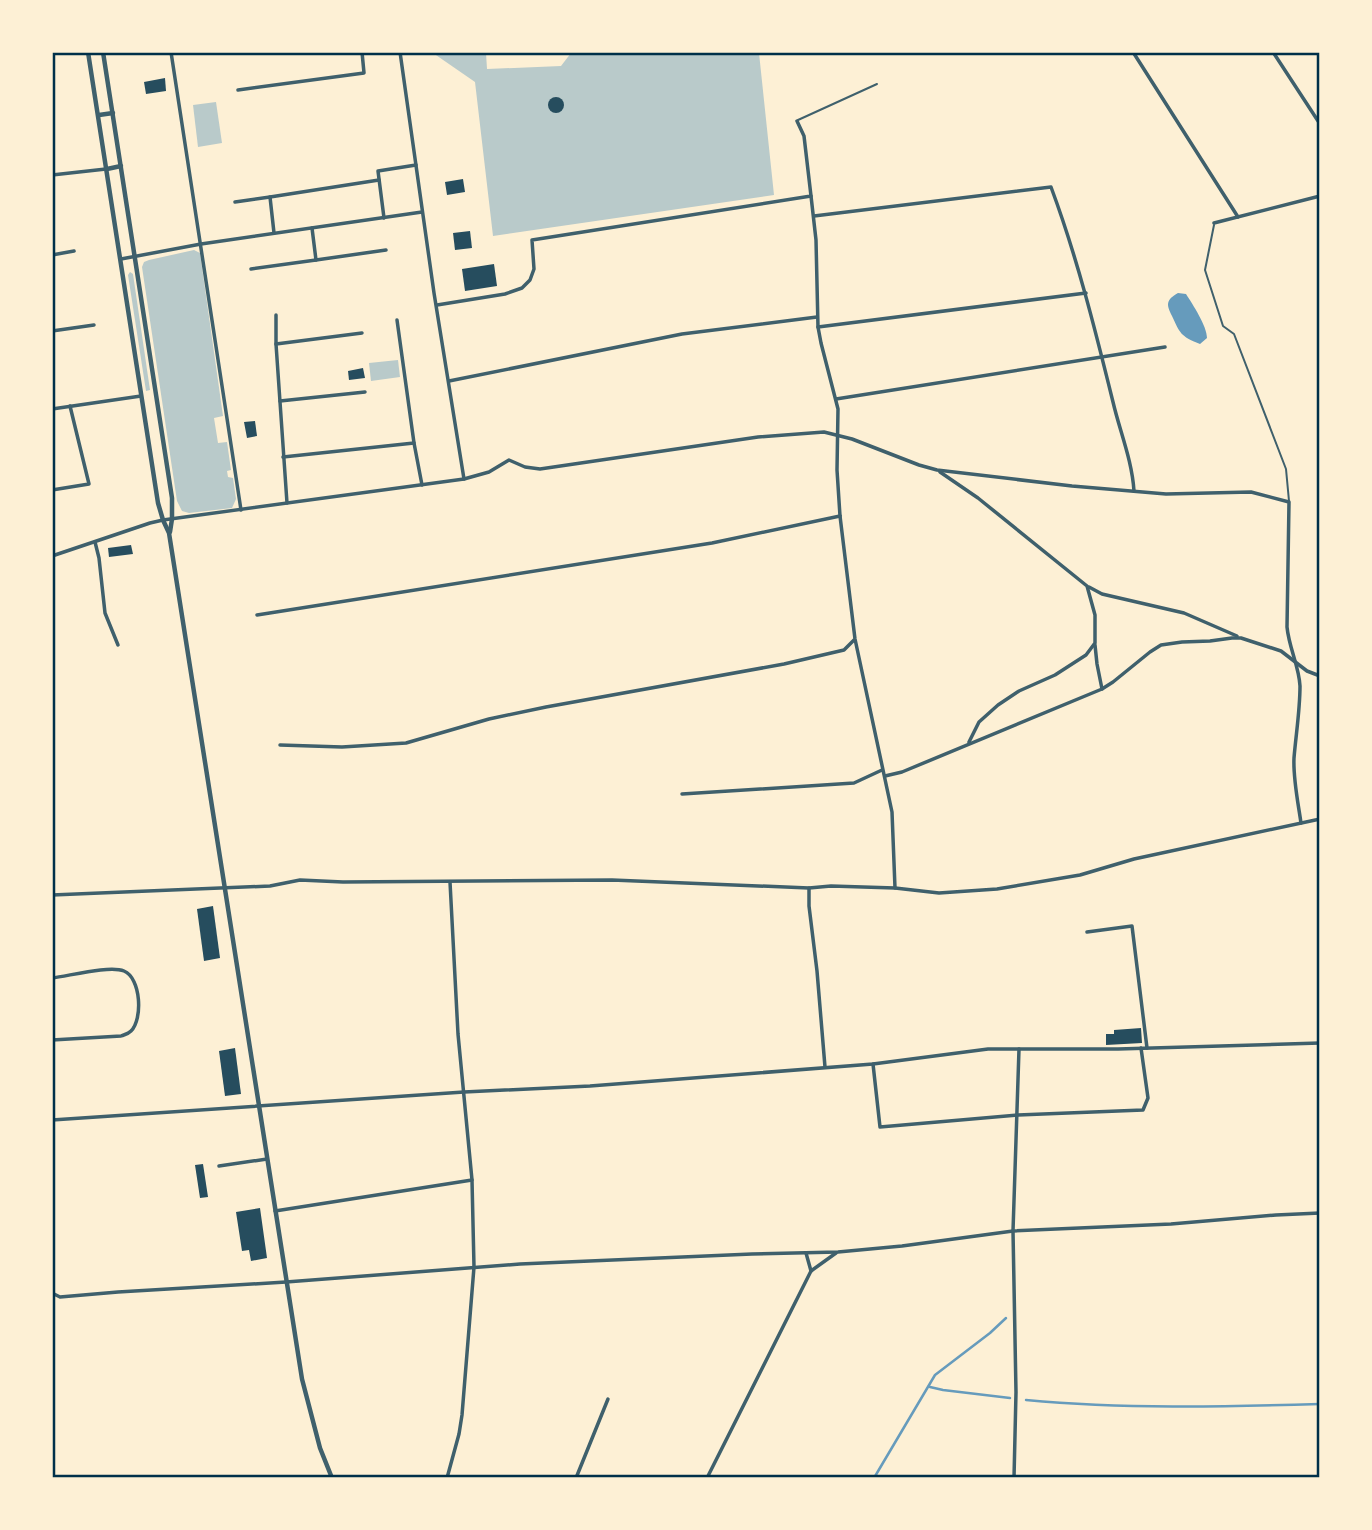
<svg xmlns="http://www.w3.org/2000/svg" width="1372" height="1530" font-family="'Alegreya Sans',sans-serif">
  <style>
    .green { fill: #b9caca }
    .water { fill: #669bbc }
    .lines { fill: none; stroke-linecap: round; stroke-linejoin: round }
    .stream { stroke: #669bbc; stroke-width: 2.5 }
    .building { fill: #264d5e }
    .service { stroke: #3f606c; stroke-width: 2 }
    .minor { stroke: #3f606c; stroke-width: 3.5 }
    .tertiary { stroke: #3f606c; stroke-width: 4.5 }
    .neatline { fill: none; stroke: #003049; stroke-width: 2.5 }
  </style>
  <rect width="100%" height="100%" fill="#fdf0d5"/>
  <g class="green">
    <polygon points="433,53 486,53 487,69 561,66 571,53 759,53 774,195 493,236 475,82"/>
    <polygon points="216,102 222,143 198,147 193,105"/>
    <polygon points="194,250 200,253 223,416 214,418 218,443 227,442 231,470 227,471 228,477 233,478 236,499 232,508 189,513 182,511 177,501 142,267 144,262 149,260"/>
    <polygon points="130,272 133,274 150,390 146,391 128,275"/>
    <polygon points="398,360 400,377 371,381 369,363"/>
  </g>
  <path class="water" d="M1178,293L1186,294C1193,305 1207,326 1207,338L1200,344C1180,336 1180,333 1172,316C1166,304 1166,300 1178,293Z"/>
  <g class="lines">
    <g class="stream">
      <polyline points="930,1387 943,1390 1010,1398"/>
      <path d="M1026,1400C1123,1409 1222,1407 1320,1404"/>
      <polyline points="874,1478 935,1375 990,1333 1006,1318"/>
    </g>
  </g>
  <g class="building">
    <polygon points="165,78 166,91 146,94 144,82"/>
    <circle cx="556" cy="105" r="8"/>
    <polygon points="463,179 465,192 447,195 445,182"/>
    <polygon points="470,231 472,248 455,250 453,233"/>
    <polygon points="494,264 497,286 465,291 462,269"/>
    <polygon points="363,368 365,378 349,380 348,371"/>
    <polygon points="255,421 257,436 247,438 244,422"/>
    <polygon points="131,545 133,554 109,557 108,548"/>
    <polygon points="213,906 220,958 204,961 197,909"/>
    <polygon points="1141,1028 1142,1043 1106,1045 1106,1034 1114,1034 1114,1030"/>
    <polygon points="235,1048 241,1094 225,1096 219,1051"/>
    <polygon points="203,1164 208,1197 200,1198 195,1165"/>
    <polygon points="260,1208 267,1258 251,1261 249,1250 242,1251 236,1212"/>
  </g>
  <g class="lines">
    <g class="service">
      <polyline points="798,120 877,84"/>
      <polyline points="1214,225 1205,270 1223,326 1234,334 1286,469 1289,501"/>
    </g>
    <g class="minor">
      <polyline points="171,52 241,510"/>
      <polyline points="400,52 434,293 464,479"/>
      <polyline points="1133,52 1238,217"/>
      <polyline points="1273,52 1320,124"/>
      <polyline points="238,90 364,73 362,52"/>
      <polyline points="52,175 106,169"/>
      <polyline points="811,196 816,240 818,327 821,343 838,409 837,470 840,516 855,639 892,812 895,888"/>
      <polyline points="235,202 270,197"/>
      <path d="M814,216L1051,187C1077,257 1095,329 1113,402C1120,432 1132,460 1134,491"/>
      <polyline points="384,218 378,171 416,165"/>
      <polyline points="1214,223 1320,196"/>
      <polyline points="274,233 270,197 379,180"/>
      <polyline points="52,255 74,251"/>
      <polyline points="121,259 201,244 422,212"/>
      <polyline points="316,260 386,250"/>
      <polyline points="251,269 316,260 312,228"/>
      <polyline points="437,305 505,294 522,288 530,280 534,269 532,240 811,196 804,136 797,121"/>
      <polyline points="276,315 276,344 287,503"/>
      <polyline points="818,327 1086,293"/>
      <polyline points="52,331 94,325"/>
      <polyline points="276,344 362,333"/>
      <polyline points="449,381 682,334 817,317"/>
      <polyline points="836,399 1165,347"/>
      <polyline points="280,401 365,392"/>
      <polyline points="52,409 141,396"/>
      <polyline points="414,443 422,485"/>
      <polyline points="283,457 414,443 397,320"/>
      <polyline points="940,472 978,498 1087,586 1095,615 1095,643 1086,655 1055,675 1019,691 998,705 979,722 969,742"/>
      <polyline points="52,490 89,484 70,406"/>
      <polyline points="95,542 99,558 105,613 118,645"/>
      <path d="M52,556L150,523L163,520L464,479L489,472L509,460L525,467L540,469L758,437L824,432L852,439L919,465L937,470L1072,486L1166,494L1251,492L1289,502L1287,627C1289,648 1299,666 1300,686C1300,710 1296,734 1294,758C1293,779 1298,802 1301,823"/>
      <polyline points="1089,587 1102,594 1184,613 1237,636"/>
      <polyline points="257,615 712,543 840,516"/>
      <polyline points="1095,645 1097,664 1102,689"/>
      <polyline points="280,745 342,747 406,743 489,719 546,707 784,664 844,650 854,640"/>
      <polyline points="885,776 902,772 1102,689 1113,682 1150,652 1161,645 1182,642 1210,641 1232,638 1241,638 1281,651 1307,671 1320,676"/>
      <polyline points="682,794 854,783 882,770"/>
      <polyline points="809,888 809,906 817,971 825,1067"/>
      <polyline points="52,895 270,886 300,880 343,882 612,880 809,888 831,886 895,888 939,893 997,889 1080,875 1134,859 1320,819"/>
      <polyline points="1087,932 1132,926 1147,1048"/>
      <path d="M52,978C69,976 110,965 124,971C141,978 143,1019 131,1031C128,1034 126,1034 121,1036L52,1040"/>
      <polyline points="873,1064 880,1127 1018,1115 1143,1110 1148,1098 1141,1048"/>
      <polyline points="52,1120 464,1092 590,1086 873,1064 988,1049 1118,1049 1320,1043"/>
      <polyline points="219,1166 267,1159"/>
      <polyline points="275,1211 472,1180"/>
      <polyline points="806,1253 811,1271"/>
      <polyline points="52,1293 60,1297 118,1292 286,1282 520,1264 752,1254 838,1252 902,1246 1013,1231 1171,1224 1276,1215 1320,1213"/>
      <polyline points="447,1478 459,1434 462,1415 474,1267 472,1180 458,1034 450,882"/>
      <polyline points="576,1478 608,1399"/>
      <polyline points="707,1478 811,1271 836,1253"/>
      <polyline points="1014,1478 1016,1392 1013,1231 1019,1049"/>
    </g>
    <g class="tertiary">
      <polyline points="88,52 158,503 163,520 169,533 302,1379 320,1448 332,1478"/>
      <polyline points="103,52 172,498 172,519 170,532"/>
      <polyline points="99,115 113,113"/>
      <polyline points="107,169 121,166"/>
    </g>
  </g>
  <rect width="1372" height="1530" fill="none" stroke="#fdf0d5" stroke-width="108"/>
  <rect x="54" y="54" width="1264" height="1422" class="neatline"/>
</svg>
